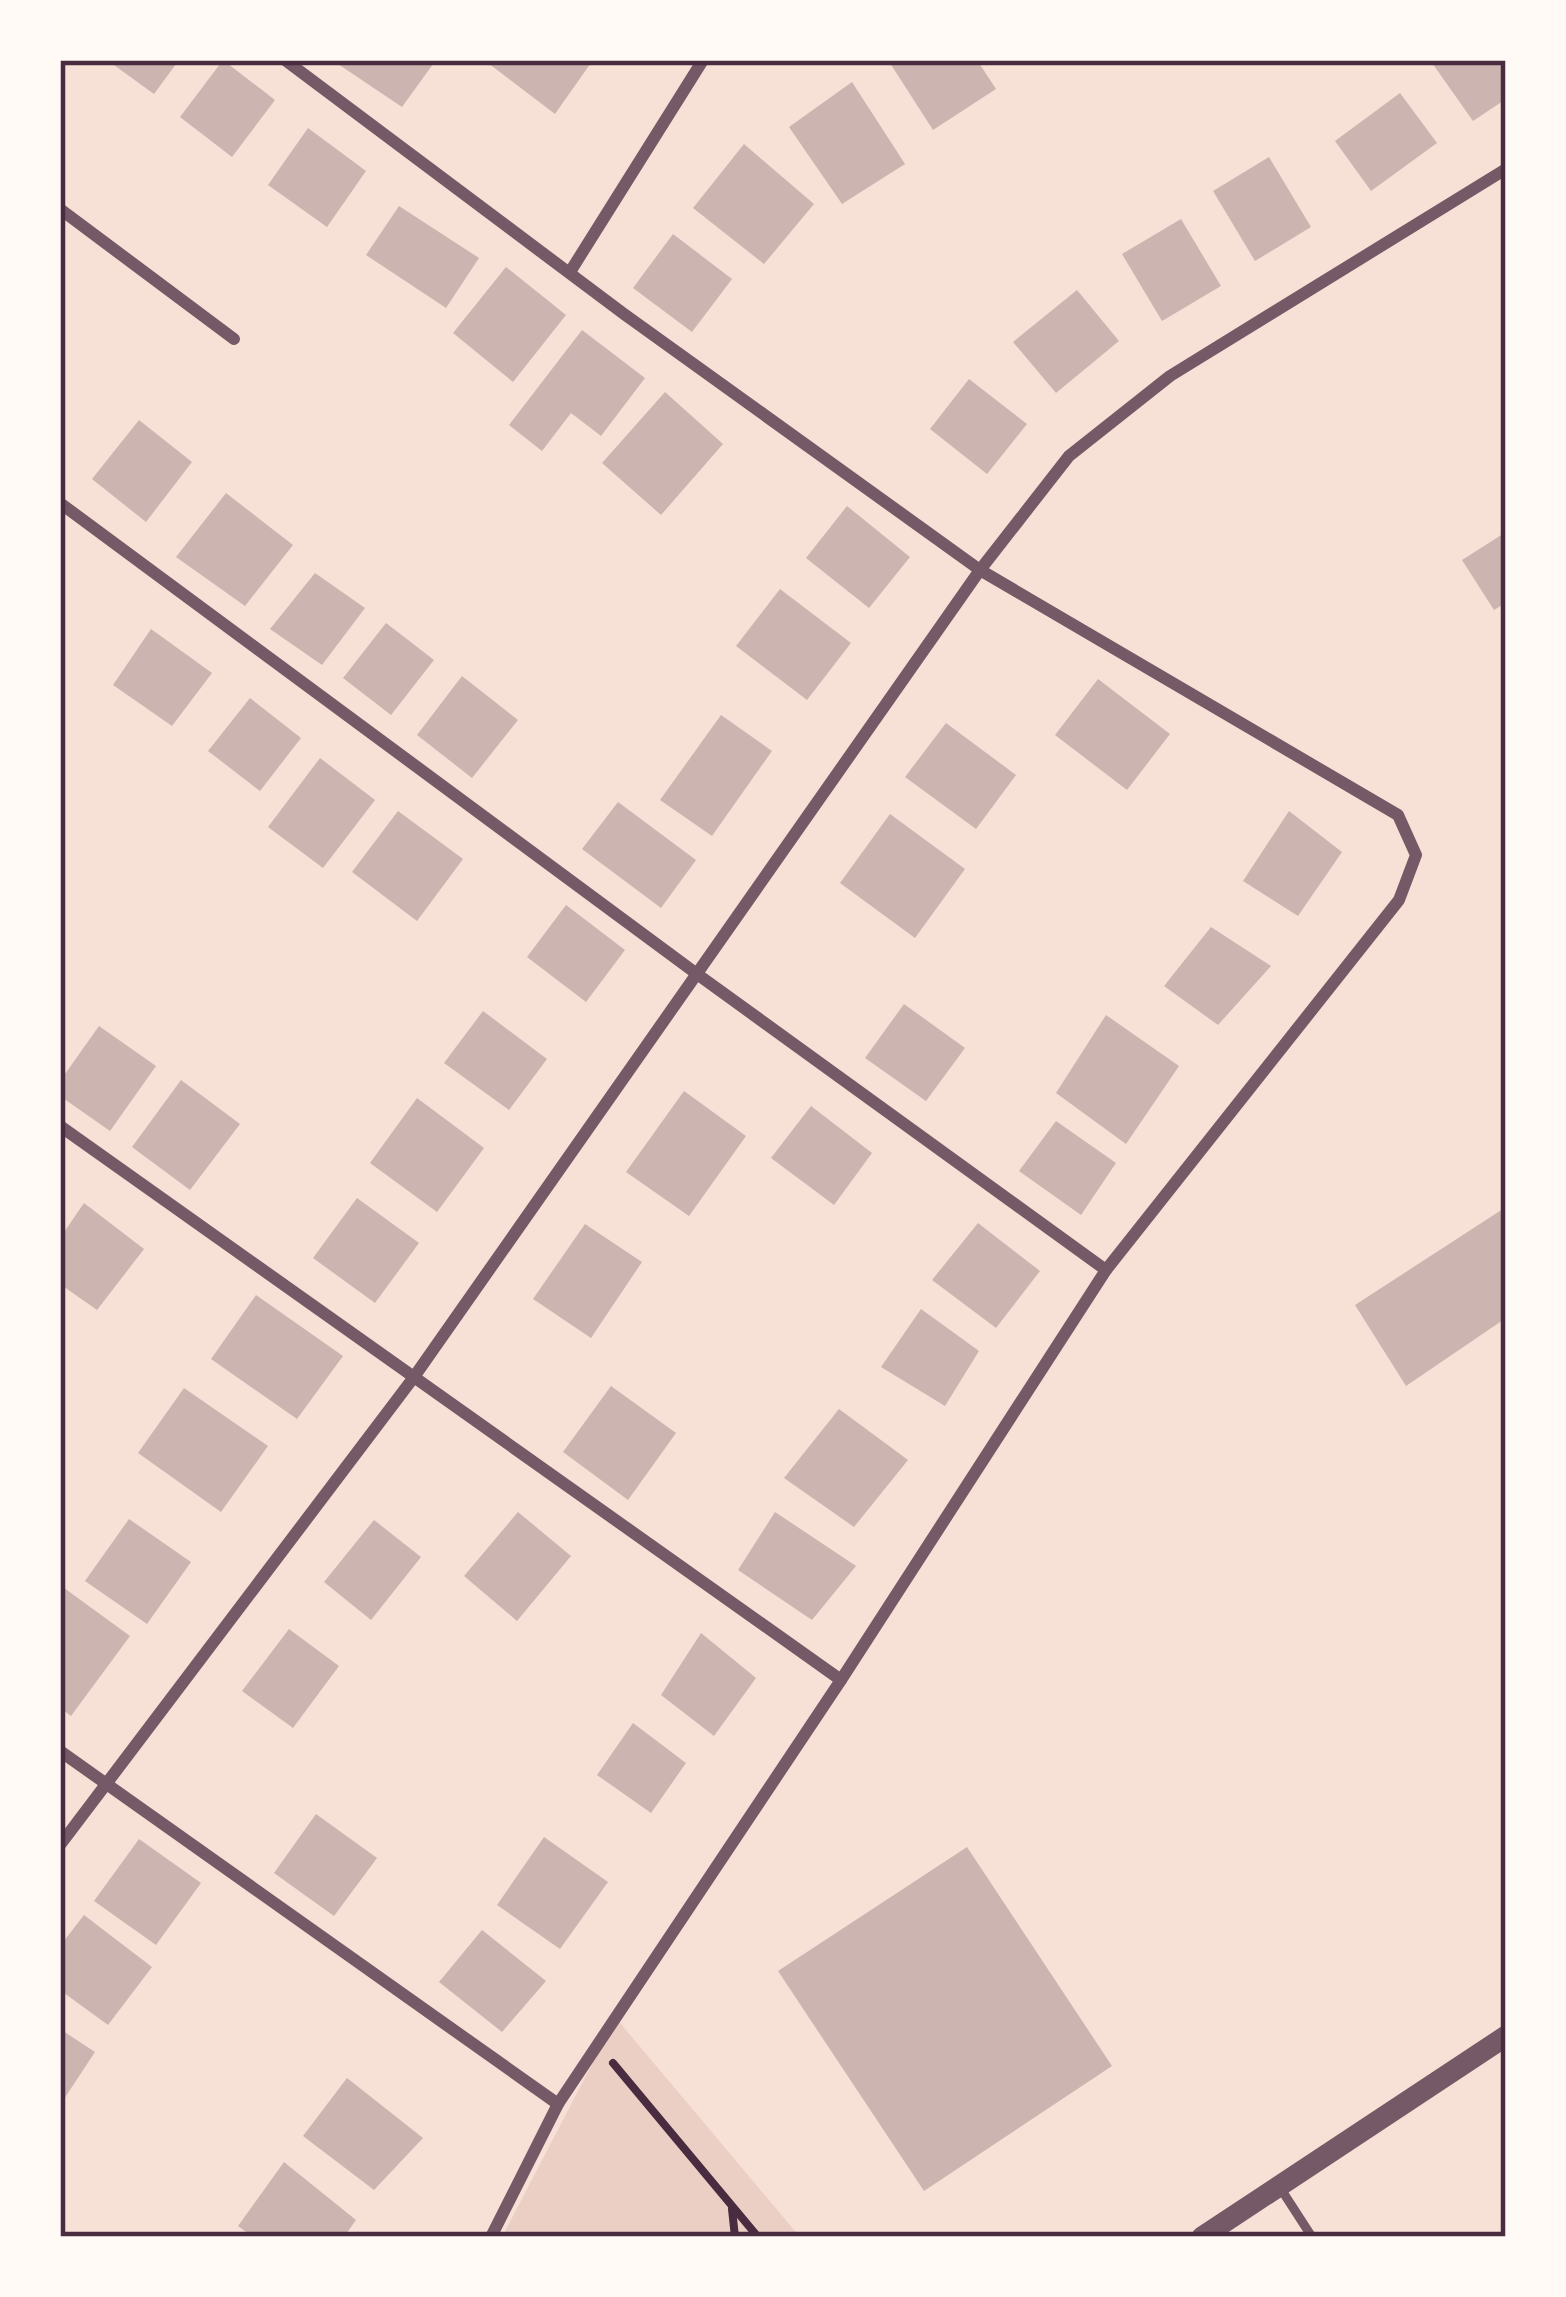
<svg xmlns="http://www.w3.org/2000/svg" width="1566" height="2297" font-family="Ubuntu,sans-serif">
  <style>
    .green { fill: #ebcfc5 }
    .building { fill: #ccb4b1 }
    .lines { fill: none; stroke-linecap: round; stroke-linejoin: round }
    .path { stroke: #4a2c40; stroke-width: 8 }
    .service { stroke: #755966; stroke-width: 9 }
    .minor { stroke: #755966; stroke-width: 12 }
    .tertiary { stroke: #755966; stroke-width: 21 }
    .neatline { fill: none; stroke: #4a2c40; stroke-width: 4.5 }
  </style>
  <rect width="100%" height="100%" fill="#f7e1d7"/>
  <polygon class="green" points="616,2018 800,2237 502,2237"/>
  <g class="building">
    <polygon points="107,60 179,60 154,94"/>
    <polygon points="223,60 275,100 232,157 180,117"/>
    <polygon points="332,60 436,60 402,107"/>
    <polygon points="484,60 593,60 555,114"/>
    <polygon points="888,60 977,60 996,89 933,130"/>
    <polygon points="1430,60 1506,60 1506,99 1473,121"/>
    <polygon points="852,82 905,164 842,204 789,127"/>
    <polygon points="1400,93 1437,143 1371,191 1335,141"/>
    <polygon points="308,128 366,171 327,227 268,185"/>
    <polygon points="744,144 814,204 764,264 693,208"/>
    <polygon points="1269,157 1311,227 1255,261 1213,191"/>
    <polygon points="399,206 479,258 446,308 366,255"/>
    <polygon points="1181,219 1221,286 1162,321 1122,254"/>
    <polygon points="673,234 732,279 692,332 633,288"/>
    <polygon points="506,267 566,315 513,382 453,333"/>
    <polygon points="1077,290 1119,341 1056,393 1013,342"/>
    <polygon points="582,330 645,378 601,436 571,413 542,451 509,425"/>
    <polygon points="969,379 1027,424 987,474 930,429"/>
    <polygon points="665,392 723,444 661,515 602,463"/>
    <polygon points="139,420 192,462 146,522 92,479"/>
    <polygon points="226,493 293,545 245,606 176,557"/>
    <polygon points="847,506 910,557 869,608 806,558"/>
    <polygon points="1506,532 1506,603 1494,610 1462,560"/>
    <polygon points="315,573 365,608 322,665 270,629"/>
    <polygon points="780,589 851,643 807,700 736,646"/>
    <polygon points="386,623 434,660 391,715 343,678"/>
    <polygon points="151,629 212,673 172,726 113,685"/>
    <polygon points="462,676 518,720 472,778 417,735"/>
    <polygon points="1098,679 1170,734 1127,790 1055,735"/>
    <polygon points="250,698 301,738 260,791 208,751"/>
    <polygon points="721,715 772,751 712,836 660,800"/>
    <polygon points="946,723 1016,775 976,829 905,777"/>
    <polygon points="320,758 375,800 323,868 268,827"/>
    <polygon points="618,802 696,860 661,908 582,849"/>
    <polygon points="398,811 463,859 417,921 352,872"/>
    <polygon points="1289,811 1342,852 1298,916 1243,881"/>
    <polygon points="890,814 965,869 915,938 840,883"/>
    <polygon points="566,905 625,950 586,1002 527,957"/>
    <polygon points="1211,927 1271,966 1218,1025 1164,986"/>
    <polygon points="904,1004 965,1048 926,1101 865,1058"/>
    <polygon points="483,1011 547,1059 509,1110 444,1063"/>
    <polygon points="1106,1015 1179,1066 1126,1144 1056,1093"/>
    <polygon points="99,1026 156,1066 110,1131 60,1096 60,1081"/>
    <polygon points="181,1080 240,1124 190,1190 132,1147"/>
    <polygon points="684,1091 746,1136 689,1216 626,1172"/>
    <polygon points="417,1098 484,1148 437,1212 370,1163"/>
    <polygon points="811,1106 872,1153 834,1205 771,1158"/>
    <polygon points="1056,1121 1116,1163 1081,1215 1019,1171"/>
    <polygon points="357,1198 419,1243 375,1303 313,1258"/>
    <polygon points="84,1203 144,1249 97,1310 60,1284 60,1238"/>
    <polygon points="1506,1207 1506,1318 1406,1386 1355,1305"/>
    <polygon points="978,1223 1040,1271 996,1328 932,1280"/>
    <polygon points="585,1224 642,1262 591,1338 533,1299"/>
    <polygon points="256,1295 343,1356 297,1419 211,1359"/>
    <polygon points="921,1309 979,1351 945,1406 881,1367"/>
    <polygon points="611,1386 676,1433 628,1500 563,1452"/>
    <polygon points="184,1388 268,1446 221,1512 138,1453"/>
    <polygon points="839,1409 908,1460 854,1527 784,1478"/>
    <polygon points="518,1512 571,1556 517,1621 464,1576"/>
    <polygon points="775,1512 856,1566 812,1620 738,1570"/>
    <polygon points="129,1519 191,1562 147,1624 85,1581"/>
    <polygon points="374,1520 421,1557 371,1620 324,1582"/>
    <polygon points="60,1585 130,1636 71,1716 60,1708"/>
    <polygon points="289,1629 339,1666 293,1728 242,1691"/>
    <polygon points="701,1633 756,1678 714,1736 661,1695"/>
    <polygon points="633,1723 686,1763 651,1813 597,1775"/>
    <polygon points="316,1814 377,1858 334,1916 274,1873"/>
    <polygon points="544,1837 608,1882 560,1949 497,1905"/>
    <polygon points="139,1839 201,1883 156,1945 94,1901"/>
    <polygon points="967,1847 1112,2066 924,2191 778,1971"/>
    <polygon points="84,1915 152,1967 108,2025 60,1990 60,1946"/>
    <polygon points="482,1930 546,1981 502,2032 439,1982"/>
    <polygon points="60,2029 95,2052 60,2105"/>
    <polygon points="347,2078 423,2138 374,2190 303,2136"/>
    <polygon points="284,2162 356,2220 344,2237 253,2237 238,2226"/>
  </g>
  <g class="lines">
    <g class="path">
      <polyline points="613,2063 758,2237"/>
      <polyline points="732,2209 735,2237"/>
    </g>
    <polyline class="service" points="1279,2186 1312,2237"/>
    <g class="minor">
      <polyline points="285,60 624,314 980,570 1398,815 1416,855 1399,900 1106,1270 841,1680 558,2104 491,2237"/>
      <polyline points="60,209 234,339"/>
      <polyline points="570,272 703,60"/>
      <polyline points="60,503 697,974 1106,1270"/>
      <polyline points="60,1126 841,1680"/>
      <polyline points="60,1751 558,2104"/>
      <polyline points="60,1845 414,1377 980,570 1069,456 1170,376 1506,169"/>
    </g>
    <polyline class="tertiary" points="1202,2237 1506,2036"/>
  </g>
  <rect width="1566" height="2297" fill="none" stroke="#fffaf5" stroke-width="126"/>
  <rect x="63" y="63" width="1440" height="2171" class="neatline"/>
</svg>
